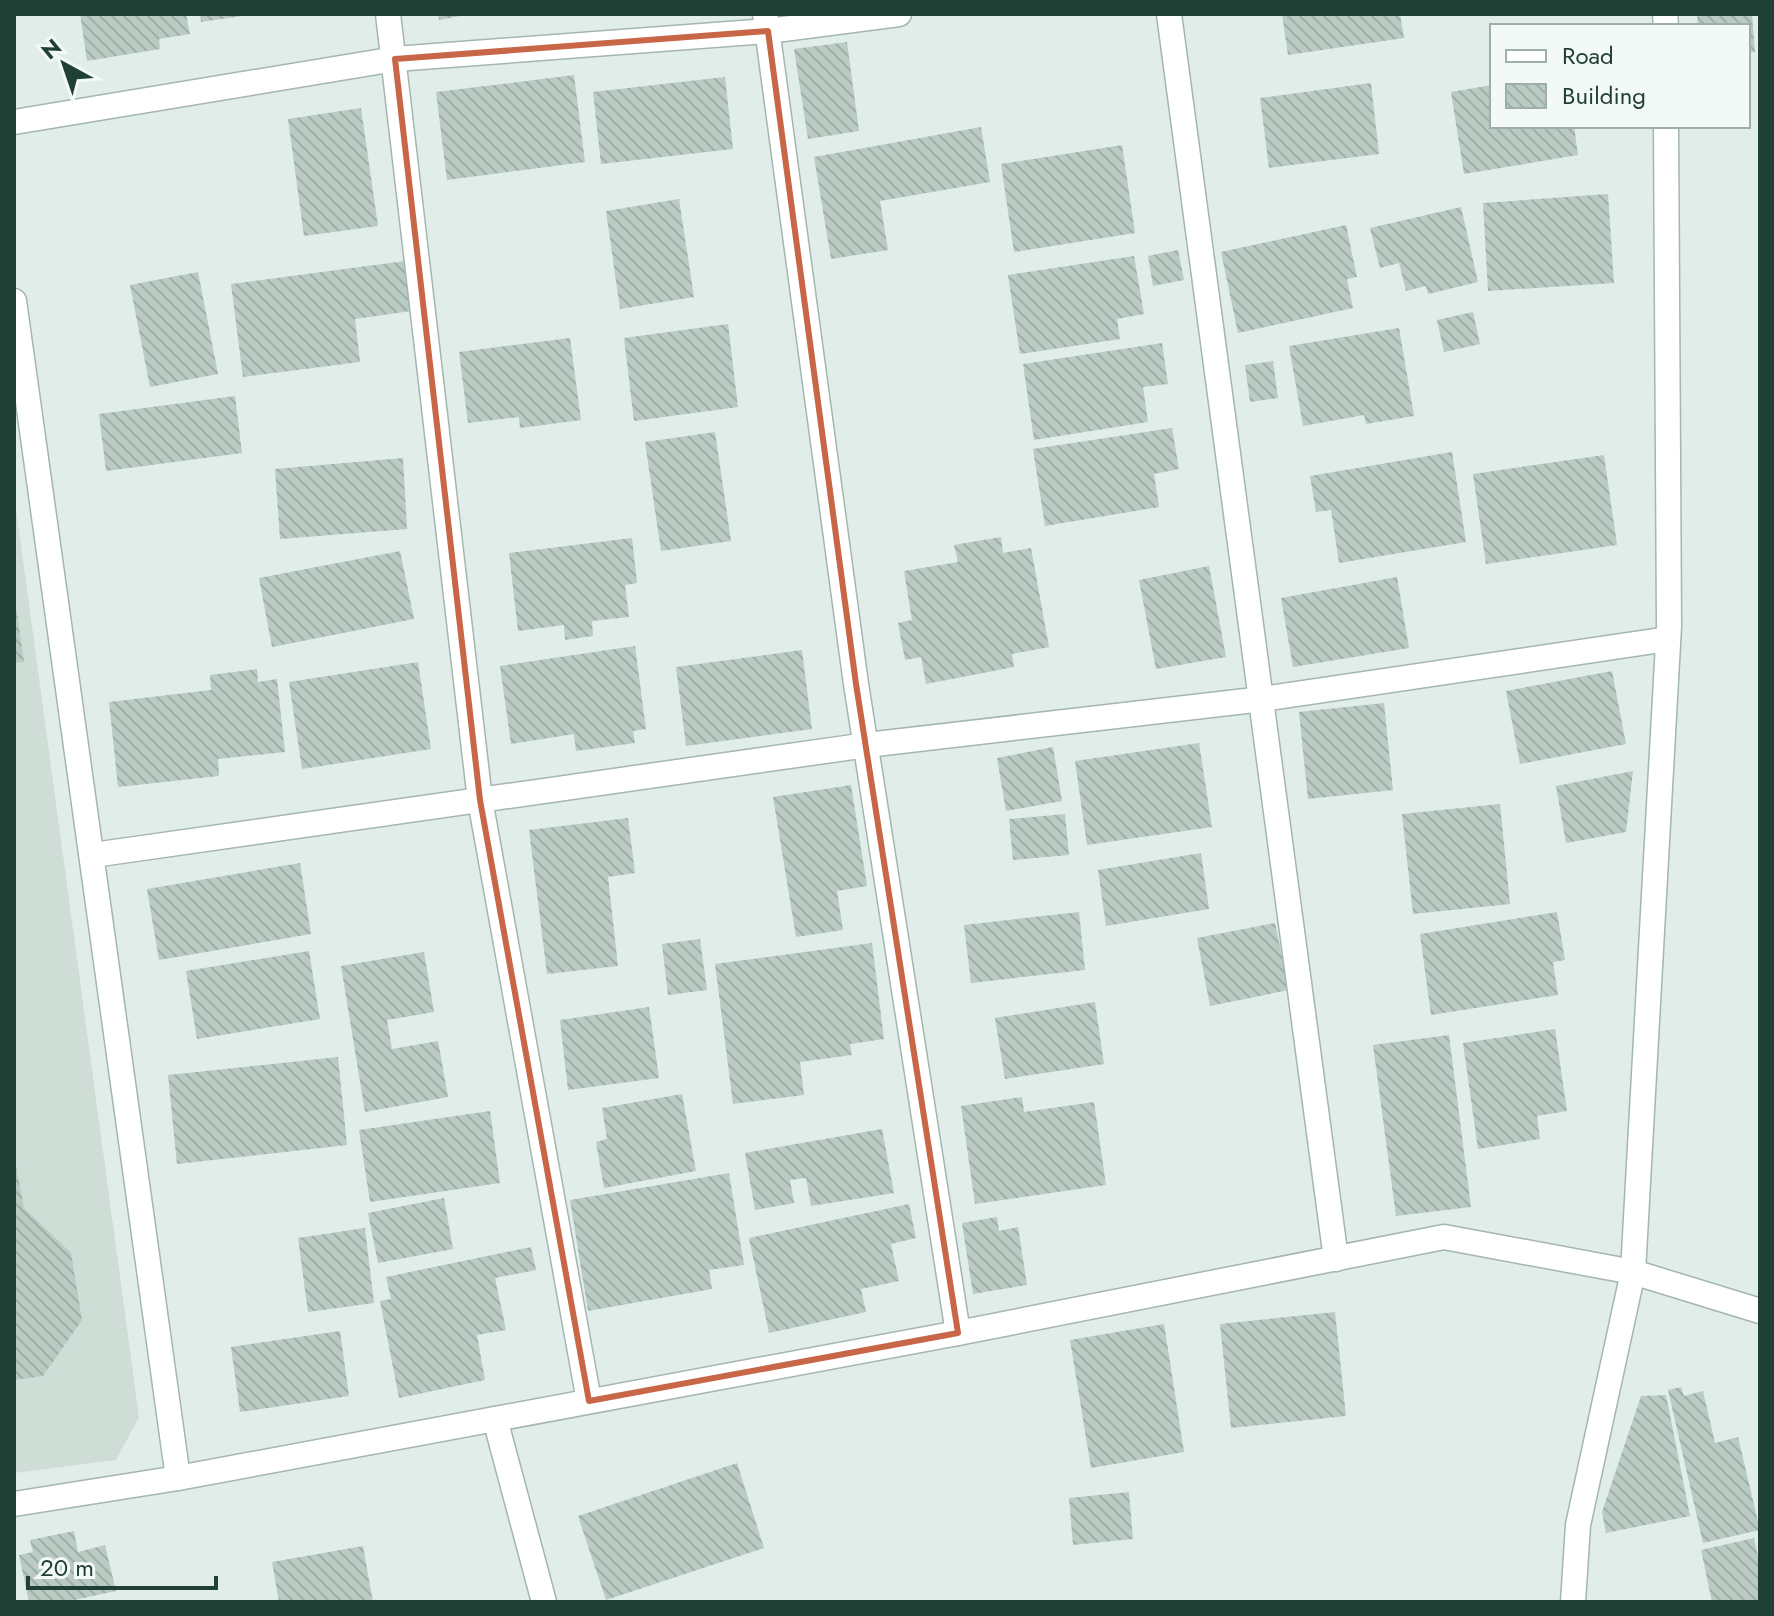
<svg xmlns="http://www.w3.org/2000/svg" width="1774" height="1616" font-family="Jost,sans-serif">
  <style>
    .built { fill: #cfddd7 }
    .building { fill: url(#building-back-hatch) }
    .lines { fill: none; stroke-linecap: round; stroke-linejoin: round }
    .minor-casing { stroke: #a3b6af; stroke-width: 27 }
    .minor { stroke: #fff; stroke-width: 24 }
    .marked { fill: none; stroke: #c76748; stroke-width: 6; stroke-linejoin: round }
  </style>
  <defs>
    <pattern id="building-back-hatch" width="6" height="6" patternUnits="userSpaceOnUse" patternTransform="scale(2)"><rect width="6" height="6" fill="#b9cbc3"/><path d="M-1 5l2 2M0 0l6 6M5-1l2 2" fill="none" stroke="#9fafa8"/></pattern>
  </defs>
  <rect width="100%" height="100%" fill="#e1ede8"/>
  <polygon class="built" points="14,493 139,1417 116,1460 14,1473"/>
  <g class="building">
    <polygon points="80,14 186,14 190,34 159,39 160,49 87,61"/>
    <polygon points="200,14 242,14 242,16 201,22"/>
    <polygon points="438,14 465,14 465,15 439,20"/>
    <polygon points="1282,14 1400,14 1404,38 1288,55"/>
    <polygon points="1697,14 1752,14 1755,52 1748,52 1748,26 1698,26"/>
    <polygon points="847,42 859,131 808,139 794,49"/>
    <polygon points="574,75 585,162 447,180 436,92"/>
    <polygon points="725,77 733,149 601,164 593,92"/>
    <polygon points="1371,83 1379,154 1269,168 1260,98"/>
    <polygon points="1492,85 1492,126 1574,126 1578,155 1464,174 1451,92"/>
    <polygon points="361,108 378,226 304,236 288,119"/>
    <polygon points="981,127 990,182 880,201 888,250 831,259 814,157"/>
    <polygon points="1122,145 1135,233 1014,252 1001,164"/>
    <polygon points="1608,194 1614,283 1488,291 1483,203"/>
    <polygon points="679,199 694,297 620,309 606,211"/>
    <polygon points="1461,207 1478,282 1428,294 1426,286 1406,291 1399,263 1380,268 1370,228"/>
    <polygon points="1346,225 1357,277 1347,279 1353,308 1238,333 1221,252"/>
    <polygon points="1178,250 1184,280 1153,286 1148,256"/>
    <polygon points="1134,256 1144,314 1117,319 1120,339 1020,354 1008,275"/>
    <polygon points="405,261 411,311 355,319 360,362 243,377 231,284"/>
    <polygon points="198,272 218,374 150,387 130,285"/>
    <polygon points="1473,312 1480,344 1444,352 1437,320"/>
    <polygon points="728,324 738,407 634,421 624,338"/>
    <polygon points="1399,328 1414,416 1366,424 1364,415 1303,426 1289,346"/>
    <polygon points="570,338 581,420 520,428 519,417 468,423 459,352"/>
    <polygon points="1162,343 1168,384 1143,387 1148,422 1034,440 1023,364"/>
    <polygon points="1273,361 1278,398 1250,402 1245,365"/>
    <polygon points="235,396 242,453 106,471 99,414"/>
    <polygon points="1172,428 1179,469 1154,474 1159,507 1045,526 1033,449"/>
    <polygon points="715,432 731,541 661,551 645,442"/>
    <polygon points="1452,452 1466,542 1339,563 1331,510 1316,512 1310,476"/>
    <polygon points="1604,455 1617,545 1486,564 1473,474"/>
    <polygon points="403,458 407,529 280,539 275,469"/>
    <polygon points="1001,537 1003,553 1031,548 1049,647 1012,654 1014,667 926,684 921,657 905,660 898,623 912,620 904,571 958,562 954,545"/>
    <polygon points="632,538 637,583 625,585 629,617 592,621 593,636 565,640 564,625 518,631 509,553"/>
    <polygon points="400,551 414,619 272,647 259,578"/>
    <polygon points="1209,566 1226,657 1156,669 1139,580"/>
    <polygon points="1397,577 1409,648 1293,667 1281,598"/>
    <polygon points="14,593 24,662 14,663"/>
    <polygon points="635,646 646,729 633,731 635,743 576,751 574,734 511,744 500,666"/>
    <polygon points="802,650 812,729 686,746 676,667"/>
    <polygon points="418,662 431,749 302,769 289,682"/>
    <polygon points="257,669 258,682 277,679 285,752 218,759 219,776 118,787 109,702 211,690 210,675"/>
    <polygon points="1612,671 1626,744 1520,764 1506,691"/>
    <polygon points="1384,703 1393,790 1308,799 1299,712"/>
    <polygon points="1199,743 1212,827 1087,845 1075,761"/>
    <polygon points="1053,747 1062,801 1006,811 997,758"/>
    <polygon points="1633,771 1626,832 1566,843 1556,786"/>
    <polygon points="851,785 867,886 837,891 843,930 796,937 773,797"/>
    <polygon points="1500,804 1510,904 1413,914 1402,814"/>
    <polygon points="1065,814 1069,855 1013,860 1009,819"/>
    <polygon points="628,818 635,873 608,877 618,966 547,974 529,830"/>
    <polygon points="1201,853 1209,909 1106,926 1098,870"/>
    <polygon points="300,863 311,934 159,960 147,889"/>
    <polygon points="1079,912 1085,970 971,983 964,925"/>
    <polygon points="1557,912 1565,960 1553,962 1558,995 1431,1015 1420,934"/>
    <polygon points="1275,923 1289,990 1210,1006 1197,938"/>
    <polygon points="700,939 707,990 668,995 662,944"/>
    <polygon points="872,943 884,1039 850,1044 852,1055 800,1062 804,1095 733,1104 715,964"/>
    <polygon points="309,951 320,1019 197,1039 186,971"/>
    <polygon points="424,952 434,1012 387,1020 392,1049 438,1041 448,1097 365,1112 341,966"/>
    <polygon points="1095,1002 1104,1064 1005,1079 995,1018"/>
    <polygon points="649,1007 659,1078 568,1090 560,1020"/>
    <polygon points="1555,1029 1567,1111 1537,1116 1540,1139 1478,1149 1463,1043"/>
    <polygon points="1449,1035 1471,1207 1396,1216 1373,1045"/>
    <polygon points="338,1057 347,1145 177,1164 168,1075"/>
    <polygon points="682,1094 696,1171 604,1188 596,1142 607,1139 602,1108"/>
    <polygon points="1022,1097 1024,1112 1094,1102 1106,1185 975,1204 961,1106"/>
    <polygon points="490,1111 500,1183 370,1202 359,1130"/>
    <polygon points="882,1129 894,1193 811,1206 806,1178 790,1180 794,1203 755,1210 745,1153"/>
    <polygon points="14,1155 24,1208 71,1253 82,1320 43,1376 14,1380"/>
    <polygon points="729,1173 744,1265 709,1270 712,1289 588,1311 570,1200"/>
    <polygon points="444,1198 453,1249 378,1263 368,1213"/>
    <polygon points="909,1204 916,1238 891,1244 899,1281 861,1289 866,1312 769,1333 749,1238"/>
    <polygon points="997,1217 999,1231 1018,1227 1027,1285 973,1294 962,1223"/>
    <polygon points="365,1228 374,1303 308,1312 298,1238"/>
    <polygon points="531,1247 536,1270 495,1278 506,1330 477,1335 485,1380 399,1398 380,1301 391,1299 386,1277"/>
    <polygon points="1335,1312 1346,1416 1231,1428 1220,1324"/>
    <polygon points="1164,1324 1184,1452 1091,1468 1070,1340"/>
    <polygon points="340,1331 349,1396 240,1412 231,1347"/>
    <polygon points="1681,1387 1684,1396 1703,1391 1715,1443 1738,1437 1760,1530 1703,1543 1668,1390"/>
    <polygon points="1666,1395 1690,1516 1606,1533 1602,1512 1641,1396"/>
    <polygon points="737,1463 764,1548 606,1600 578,1516"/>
    <polygon points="1129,1492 1133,1539 1073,1545 1069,1498"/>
    <polygon points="74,1531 78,1552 105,1545 116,1591 65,1602 29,1602 19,1555 33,1552 30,1540"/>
    <polygon points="1754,1538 1760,1565 1760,1602 1712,1602 1701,1550"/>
    <polygon points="363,1546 373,1602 279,1602 272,1562"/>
  </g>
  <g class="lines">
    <defs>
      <g id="minor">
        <polyline points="388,14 480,800 589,1401"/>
        <polyline points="765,14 856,684 958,1333"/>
        <polyline points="1169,14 1336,1259"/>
        <polyline points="1665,14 1666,26"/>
        <polyline points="14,122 395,59 768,31 899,14"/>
        <polyline points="14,301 178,1478"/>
        <polyline points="93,855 867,745 1263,699 1668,639"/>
        <polyline points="495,1419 544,1602"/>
        <polyline points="14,1504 178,1478 958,1333 1444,1237 1633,1272 1760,1311"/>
        <polyline points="1573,1602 1578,1525 1633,1272 1669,626 1666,126"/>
      </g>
    </defs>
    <use href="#minor" class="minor-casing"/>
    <use href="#minor" class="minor"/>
  </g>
  <path class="marked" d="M768,31L856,684L958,1333L589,1401L480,800L395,59Z"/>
  <rect width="1774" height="1616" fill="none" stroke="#204036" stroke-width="32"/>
  <rect x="1490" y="24" width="260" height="104" fill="#f2f9f6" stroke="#9eafa9" stroke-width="2"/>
  <rect x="1506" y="50" width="40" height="12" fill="#ffffff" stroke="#9eafa9" stroke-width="2"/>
  <text x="1562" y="64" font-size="24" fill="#204036">Road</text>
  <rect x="1506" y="84" width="40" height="24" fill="url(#building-back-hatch)" stroke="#9eafa9" stroke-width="2"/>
  <text x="1562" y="104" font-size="24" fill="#204036">Building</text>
  <g transform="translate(64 64) rotate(320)" stroke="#f2f9f6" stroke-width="6" paint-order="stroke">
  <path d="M0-6L14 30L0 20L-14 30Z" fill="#204036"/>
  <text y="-12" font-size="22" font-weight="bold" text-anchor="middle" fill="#204036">N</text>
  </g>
  <path d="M28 1576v12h188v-12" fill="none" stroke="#204036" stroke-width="4"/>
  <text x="40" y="1576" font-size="24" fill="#204036" stroke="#f2f9f6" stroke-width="6" paint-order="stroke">20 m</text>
</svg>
